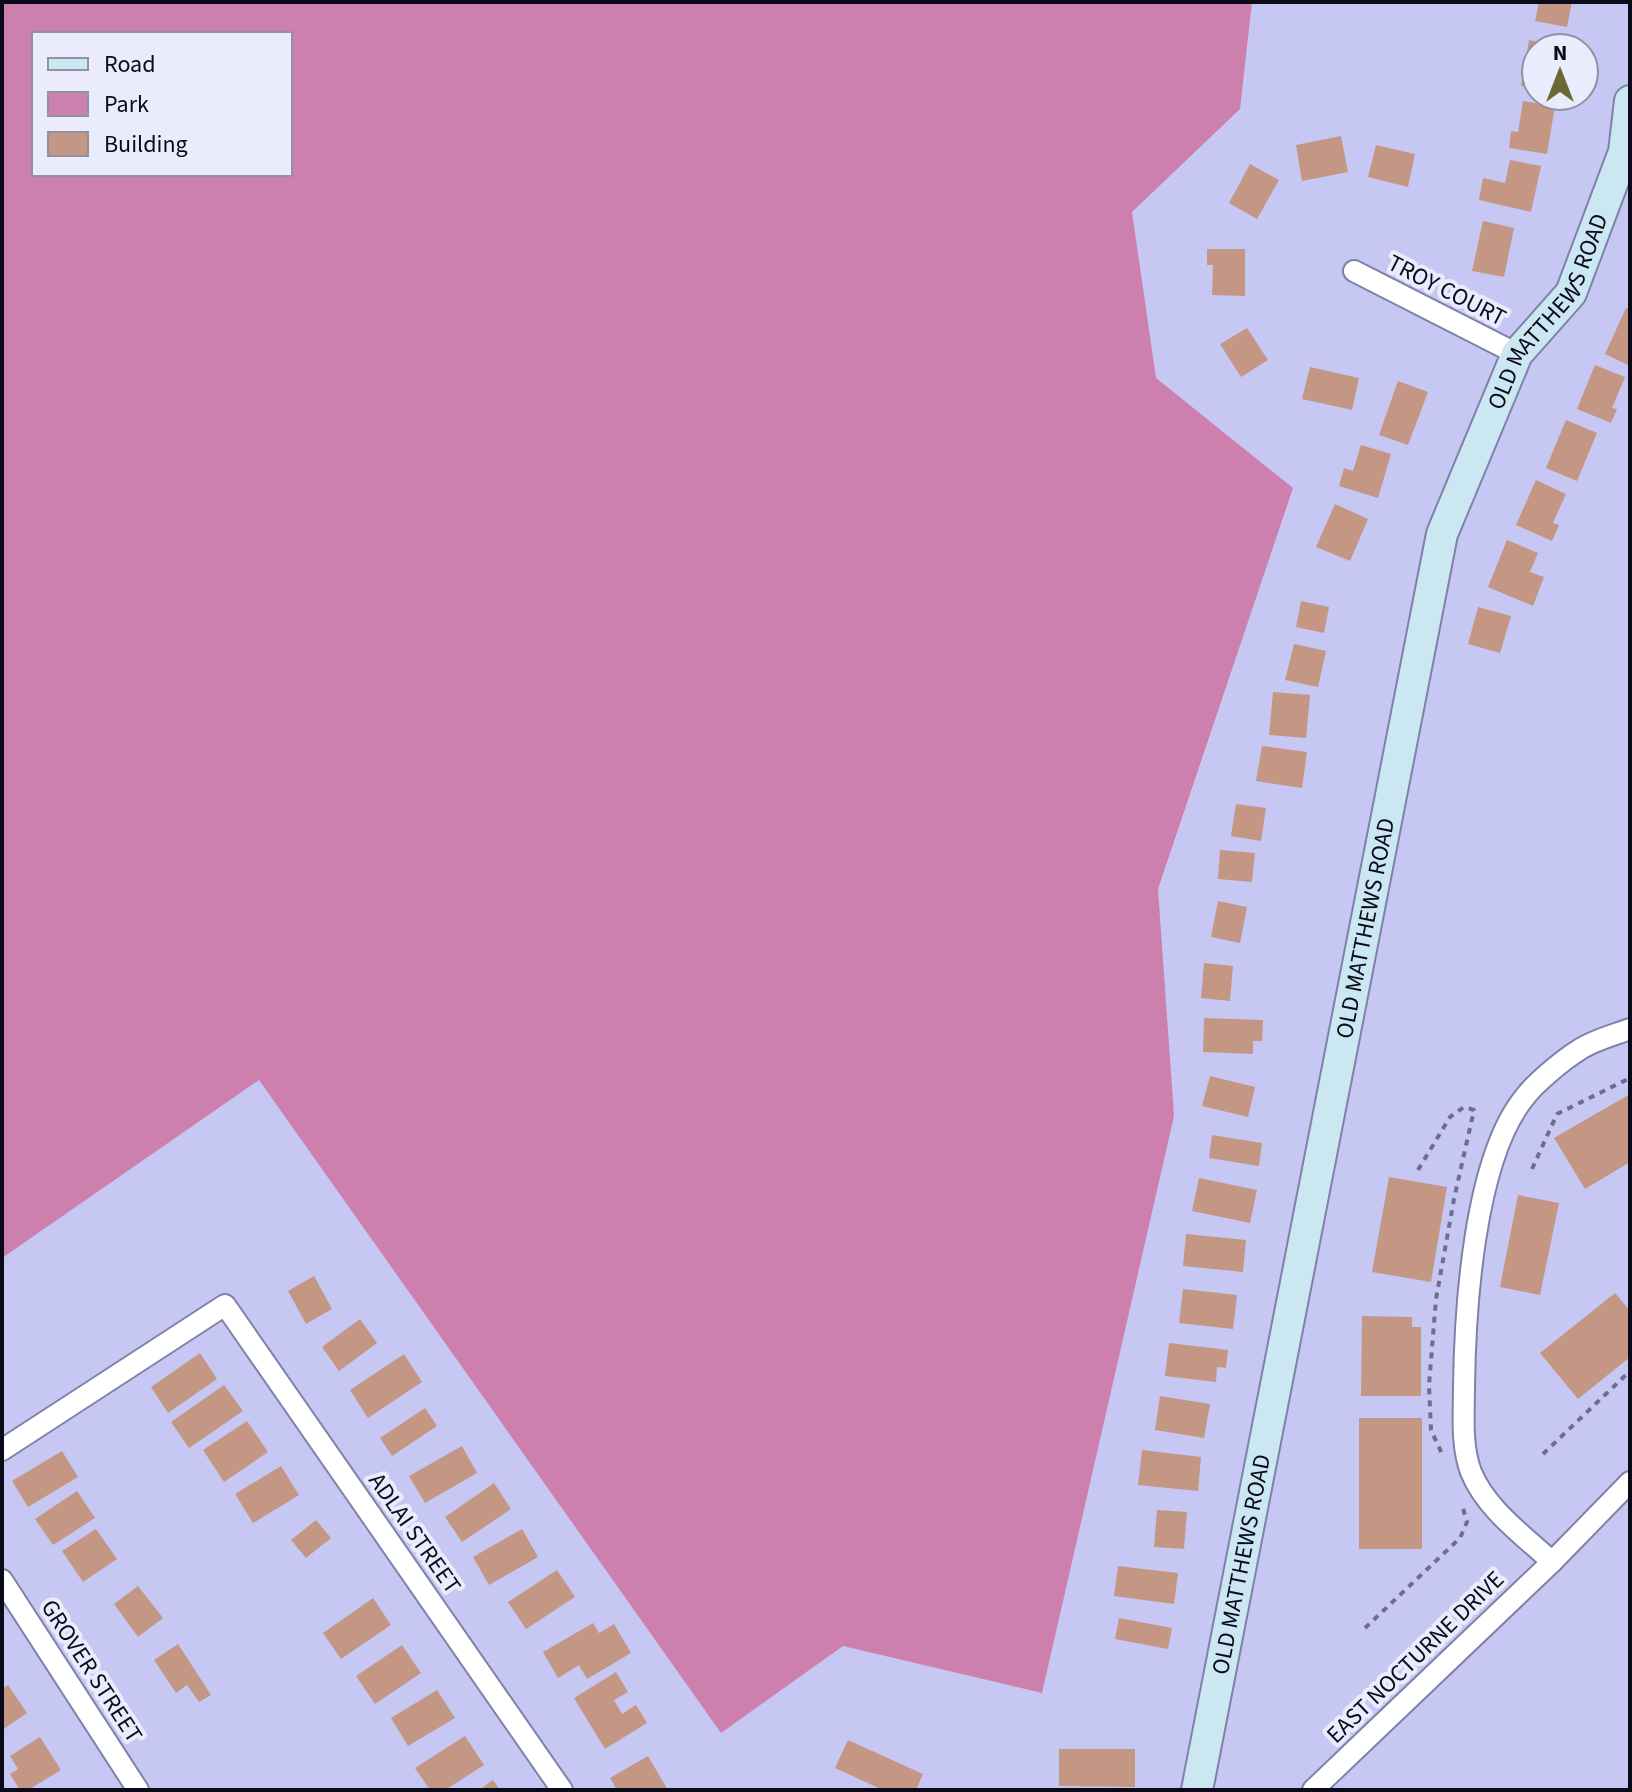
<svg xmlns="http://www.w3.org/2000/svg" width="1632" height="1792" font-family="'Source Sans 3',sans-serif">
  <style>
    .green { fill: #cd80ae; fill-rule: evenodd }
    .building { fill: #c49785 }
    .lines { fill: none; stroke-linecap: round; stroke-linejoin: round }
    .street-casing { stroke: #8081a9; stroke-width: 24 }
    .secondary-casing { stroke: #8081a9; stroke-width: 34 }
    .path { stroke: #6e6e8c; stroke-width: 4; stroke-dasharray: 6 6; stroke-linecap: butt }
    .street { stroke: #fff; stroke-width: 20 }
    .secondary { stroke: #cae7f2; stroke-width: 30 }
    .labels { text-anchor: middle; stroke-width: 8; stroke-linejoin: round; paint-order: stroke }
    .street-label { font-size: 24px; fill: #0b0a18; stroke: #eaebfd }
  </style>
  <rect width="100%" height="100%" fill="#c6c7f3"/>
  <path class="green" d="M2,2H1252L1240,109L1132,212L1156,378L1293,488L1158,889L1174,1116L1042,1693L843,1646L721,1733L259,1080L2,1258ZM34,34H290V174H34Z"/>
  <g class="building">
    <polygon points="1539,2 1572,2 1567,27 1535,21"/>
    <polygon points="1529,40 1564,46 1536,48 1536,89 1521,86"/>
    <polygon points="1523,101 1555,106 1547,154 1509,148 1511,131 1518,132"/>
    <polygon points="1341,136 1348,172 1302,181 1296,145"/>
    <polygon points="1376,145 1415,154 1408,187 1368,177"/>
    <polygon points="1510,160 1541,166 1531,212 1479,200 1483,178 1505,183"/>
    <polygon points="1250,164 1279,180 1257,219 1229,203"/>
    <polygon points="1483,221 1514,228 1504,277 1472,271"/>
    <polygon points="1207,249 1245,249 1245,296 1212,295 1213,265 1207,265"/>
    <polygon points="1626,308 1630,309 1630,366 1605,354"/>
    <polygon points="1247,328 1268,360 1241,377 1220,344"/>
    <polygon points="1595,365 1625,377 1612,408 1617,409 1611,423 1577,409"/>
    <polygon points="1310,367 1359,378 1352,410 1302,399"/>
    <polygon points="1398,381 1428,392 1408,445 1379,435"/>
    <polygon points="1566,420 1597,433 1577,481 1546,468"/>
    <polygon points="1361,445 1391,454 1378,498 1339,486 1344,468 1353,471"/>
    <polygon points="1536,480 1566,494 1553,523 1559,525 1552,541 1516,525"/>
    <polygon points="1335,504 1368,519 1350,561 1316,547"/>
    <polygon points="1507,540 1538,553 1530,572 1544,577 1533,606 1488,587"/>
    <polygon points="1301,601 1329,607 1324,633 1296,627"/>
    <polygon points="1478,607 1511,616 1500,653 1468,644"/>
    <polygon points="1294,644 1326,651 1318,687 1285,680"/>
    <polygon points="1273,692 1310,695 1306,738 1269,735"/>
    <polygon points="1262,746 1307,752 1302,788 1256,781"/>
    <polygon points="1236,804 1266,808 1261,841 1231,836"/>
    <polygon points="1220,850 1255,853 1252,882 1218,879"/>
    <polygon points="1218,901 1247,907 1240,943 1211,937"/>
    <polygon points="1204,963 1233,966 1230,1001 1201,998"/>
    <polygon points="1204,1018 1263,1020 1262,1041 1253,1041 1253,1054 1203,1052"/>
    <polygon points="1210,1076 1255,1087 1248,1117 1202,1106"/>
    <polygon points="1630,1094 1630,1162 1585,1189 1554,1138"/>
    <polygon points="1212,1135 1262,1143 1259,1166 1209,1158"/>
    <polygon points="1389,1177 1447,1187 1431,1282 1372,1272"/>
    <polygon points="1199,1178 1257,1190 1250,1223 1192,1211"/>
    <polygon points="1518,1195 1559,1203 1540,1295 1500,1287"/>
    <polygon points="1186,1234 1246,1240 1243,1272 1183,1266"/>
    <polygon points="314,1276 332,1309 306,1324 288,1291"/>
    <polygon points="1183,1289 1237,1295 1233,1329 1179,1323"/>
    <polygon points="1615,1293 1630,1311 1630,1357 1578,1399 1540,1353"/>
    <polygon points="1362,1316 1412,1317 1412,1327 1421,1327 1421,1396 1361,1396"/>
    <polygon points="360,1319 377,1343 339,1371 322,1347"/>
    <polygon points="1169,1343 1228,1350 1226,1368 1217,1367 1216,1382 1165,1376"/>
    <polygon points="200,1353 217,1379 168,1413 151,1387"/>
    <polygon points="404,1354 422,1382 368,1418 350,1390"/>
    <polygon points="224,1385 243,1411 189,1448 171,1422"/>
    <polygon points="1160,1396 1210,1404 1204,1438 1155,1430"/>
    <polygon points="425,1408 437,1426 392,1456 380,1438"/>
    <rect x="1359" y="1418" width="63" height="131"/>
    <polygon points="247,1421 268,1452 224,1482 203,1450"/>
    <polygon points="462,1446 477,1473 425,1503 409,1476"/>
    <polygon points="1142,1450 1201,1457 1198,1491 1138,1485"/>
    <polygon points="62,1451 78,1477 28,1507 12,1481"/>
    <polygon points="281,1466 299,1495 253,1523 235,1494"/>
    <polygon points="494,1483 511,1509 462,1542 445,1517"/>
    <polygon points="77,1491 95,1518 53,1545 35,1519"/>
    <polygon points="1157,1510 1187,1512 1184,1549 1154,1547"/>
    <polygon points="316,1520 331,1538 306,1558 291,1540"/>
    <polygon points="96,1529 117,1559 83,1582 62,1551"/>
    <polygon points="522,1529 538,1557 489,1585 473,1557"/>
    <polygon points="1118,1566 1178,1573 1174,1604 1114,1596"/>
    <polygon points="557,1570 575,1597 526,1629 508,1602"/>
    <polygon points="138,1586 163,1618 138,1637 114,1604"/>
    <polygon points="373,1598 391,1625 341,1659 323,1633"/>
    <polygon points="1119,1618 1172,1628 1168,1649 1115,1639"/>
    <polygon points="593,1623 599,1633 614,1624 631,1653 587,1679 579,1665 558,1678 543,1652"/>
    <polygon points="178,1644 211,1695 199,1702 187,1685 176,1693 154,1660"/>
    <polygon points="402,1645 421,1673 375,1704 356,1676"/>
    <polygon points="616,1672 628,1692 614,1700 622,1714 636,1705 647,1723 605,1749 574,1698"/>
    <polygon points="8,1685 27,1713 2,1730 2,1689"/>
    <polygon points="437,1690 455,1718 408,1746 391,1718"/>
    <polygon points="465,1736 484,1765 445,1790 430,1790 415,1768"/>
    <polygon points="40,1737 61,1770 28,1790 20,1790 10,1774 18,1769 10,1756"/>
    <polygon points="848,1740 923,1774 916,1790 883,1790 835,1768"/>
    <polygon points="1059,1749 1135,1749 1135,1787 1059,1786"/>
    <polygon points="648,1756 668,1790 617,1790 610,1778"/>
    <polygon points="493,1780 500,1790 479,1790"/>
  </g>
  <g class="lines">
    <defs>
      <g id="street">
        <polyline points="1354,271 1517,354"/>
        <polyline points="2,1450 225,1305 562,1790"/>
        <path d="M1552,1562C1523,1535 1486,1509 1471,1472C1461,1446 1464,1414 1464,1387C1465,1309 1474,1160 1524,1098C1535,1083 1563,1060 1579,1050C1594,1040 1614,1035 1630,1029"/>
        <polyline points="2,1580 138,1790"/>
        <polyline points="1313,1790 1552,1562 1630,1482"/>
      </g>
      <g id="secondary">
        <path id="s1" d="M1197,1790L1442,534L1517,354L1571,293L1624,152L1630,101"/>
      </g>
    </defs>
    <use href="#street" class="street-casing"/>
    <use href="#secondary" class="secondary-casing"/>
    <g class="path">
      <polyline points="1532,1169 1557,1114 1630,1078"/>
      <polyline points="1418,1170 1450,1117 1464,1107 1474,1110 1454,1199 1436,1299 1429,1385 1431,1430 1443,1456"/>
      <polyline points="1543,1454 1630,1371"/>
      <polyline points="1365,1628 1460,1538 1467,1522 1462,1505"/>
    </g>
    <use href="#street" class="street"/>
    <use href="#secondary" class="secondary"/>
  </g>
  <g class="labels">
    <g class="street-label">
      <text transform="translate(1447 290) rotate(27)" y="8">TROY COURT</text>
      <text dy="8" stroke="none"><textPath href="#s1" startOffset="1528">OLD MATTHEWS ROAD</textPath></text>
      <text dy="8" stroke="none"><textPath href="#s1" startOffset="878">OLD MATTHEWS ROAD</textPath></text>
      <text transform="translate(415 1533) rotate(55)" y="8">ADLAI STREET</text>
      <text dy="8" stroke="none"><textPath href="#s1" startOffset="230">OLD MATTHEWS ROAD</textPath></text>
      <text transform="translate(1415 1657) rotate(-44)" y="8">EAST NOCTURNE DRIVE</text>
      <text transform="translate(92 1671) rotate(57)" y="8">GROVER STREET</text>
    </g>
  </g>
  <rect width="1632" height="1792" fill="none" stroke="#0b0a18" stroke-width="8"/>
  <rect x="32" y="32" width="260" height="144" fill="#eaebfd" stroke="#9191a1" stroke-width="2"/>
  <rect x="48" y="58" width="40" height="12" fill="#cae7f2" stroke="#9191a1" stroke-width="2"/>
  <text x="104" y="72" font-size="24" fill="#0b0a18">Road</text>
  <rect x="48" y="92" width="40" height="24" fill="#cd80ae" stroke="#9191a1" stroke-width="2"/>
  <text x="104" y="112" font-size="24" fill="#0b0a18">Park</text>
  <rect x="48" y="132" width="40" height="24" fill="#c49785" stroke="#9191a1" stroke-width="2"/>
  <text x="104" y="152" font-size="24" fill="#0b0a18">Building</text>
  <g transform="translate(1560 72)"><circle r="38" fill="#eaebfd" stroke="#9191a1" stroke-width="2"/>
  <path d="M0-6L14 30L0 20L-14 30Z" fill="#6c6733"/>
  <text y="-12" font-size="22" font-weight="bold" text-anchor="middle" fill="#0b0a18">N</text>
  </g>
</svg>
